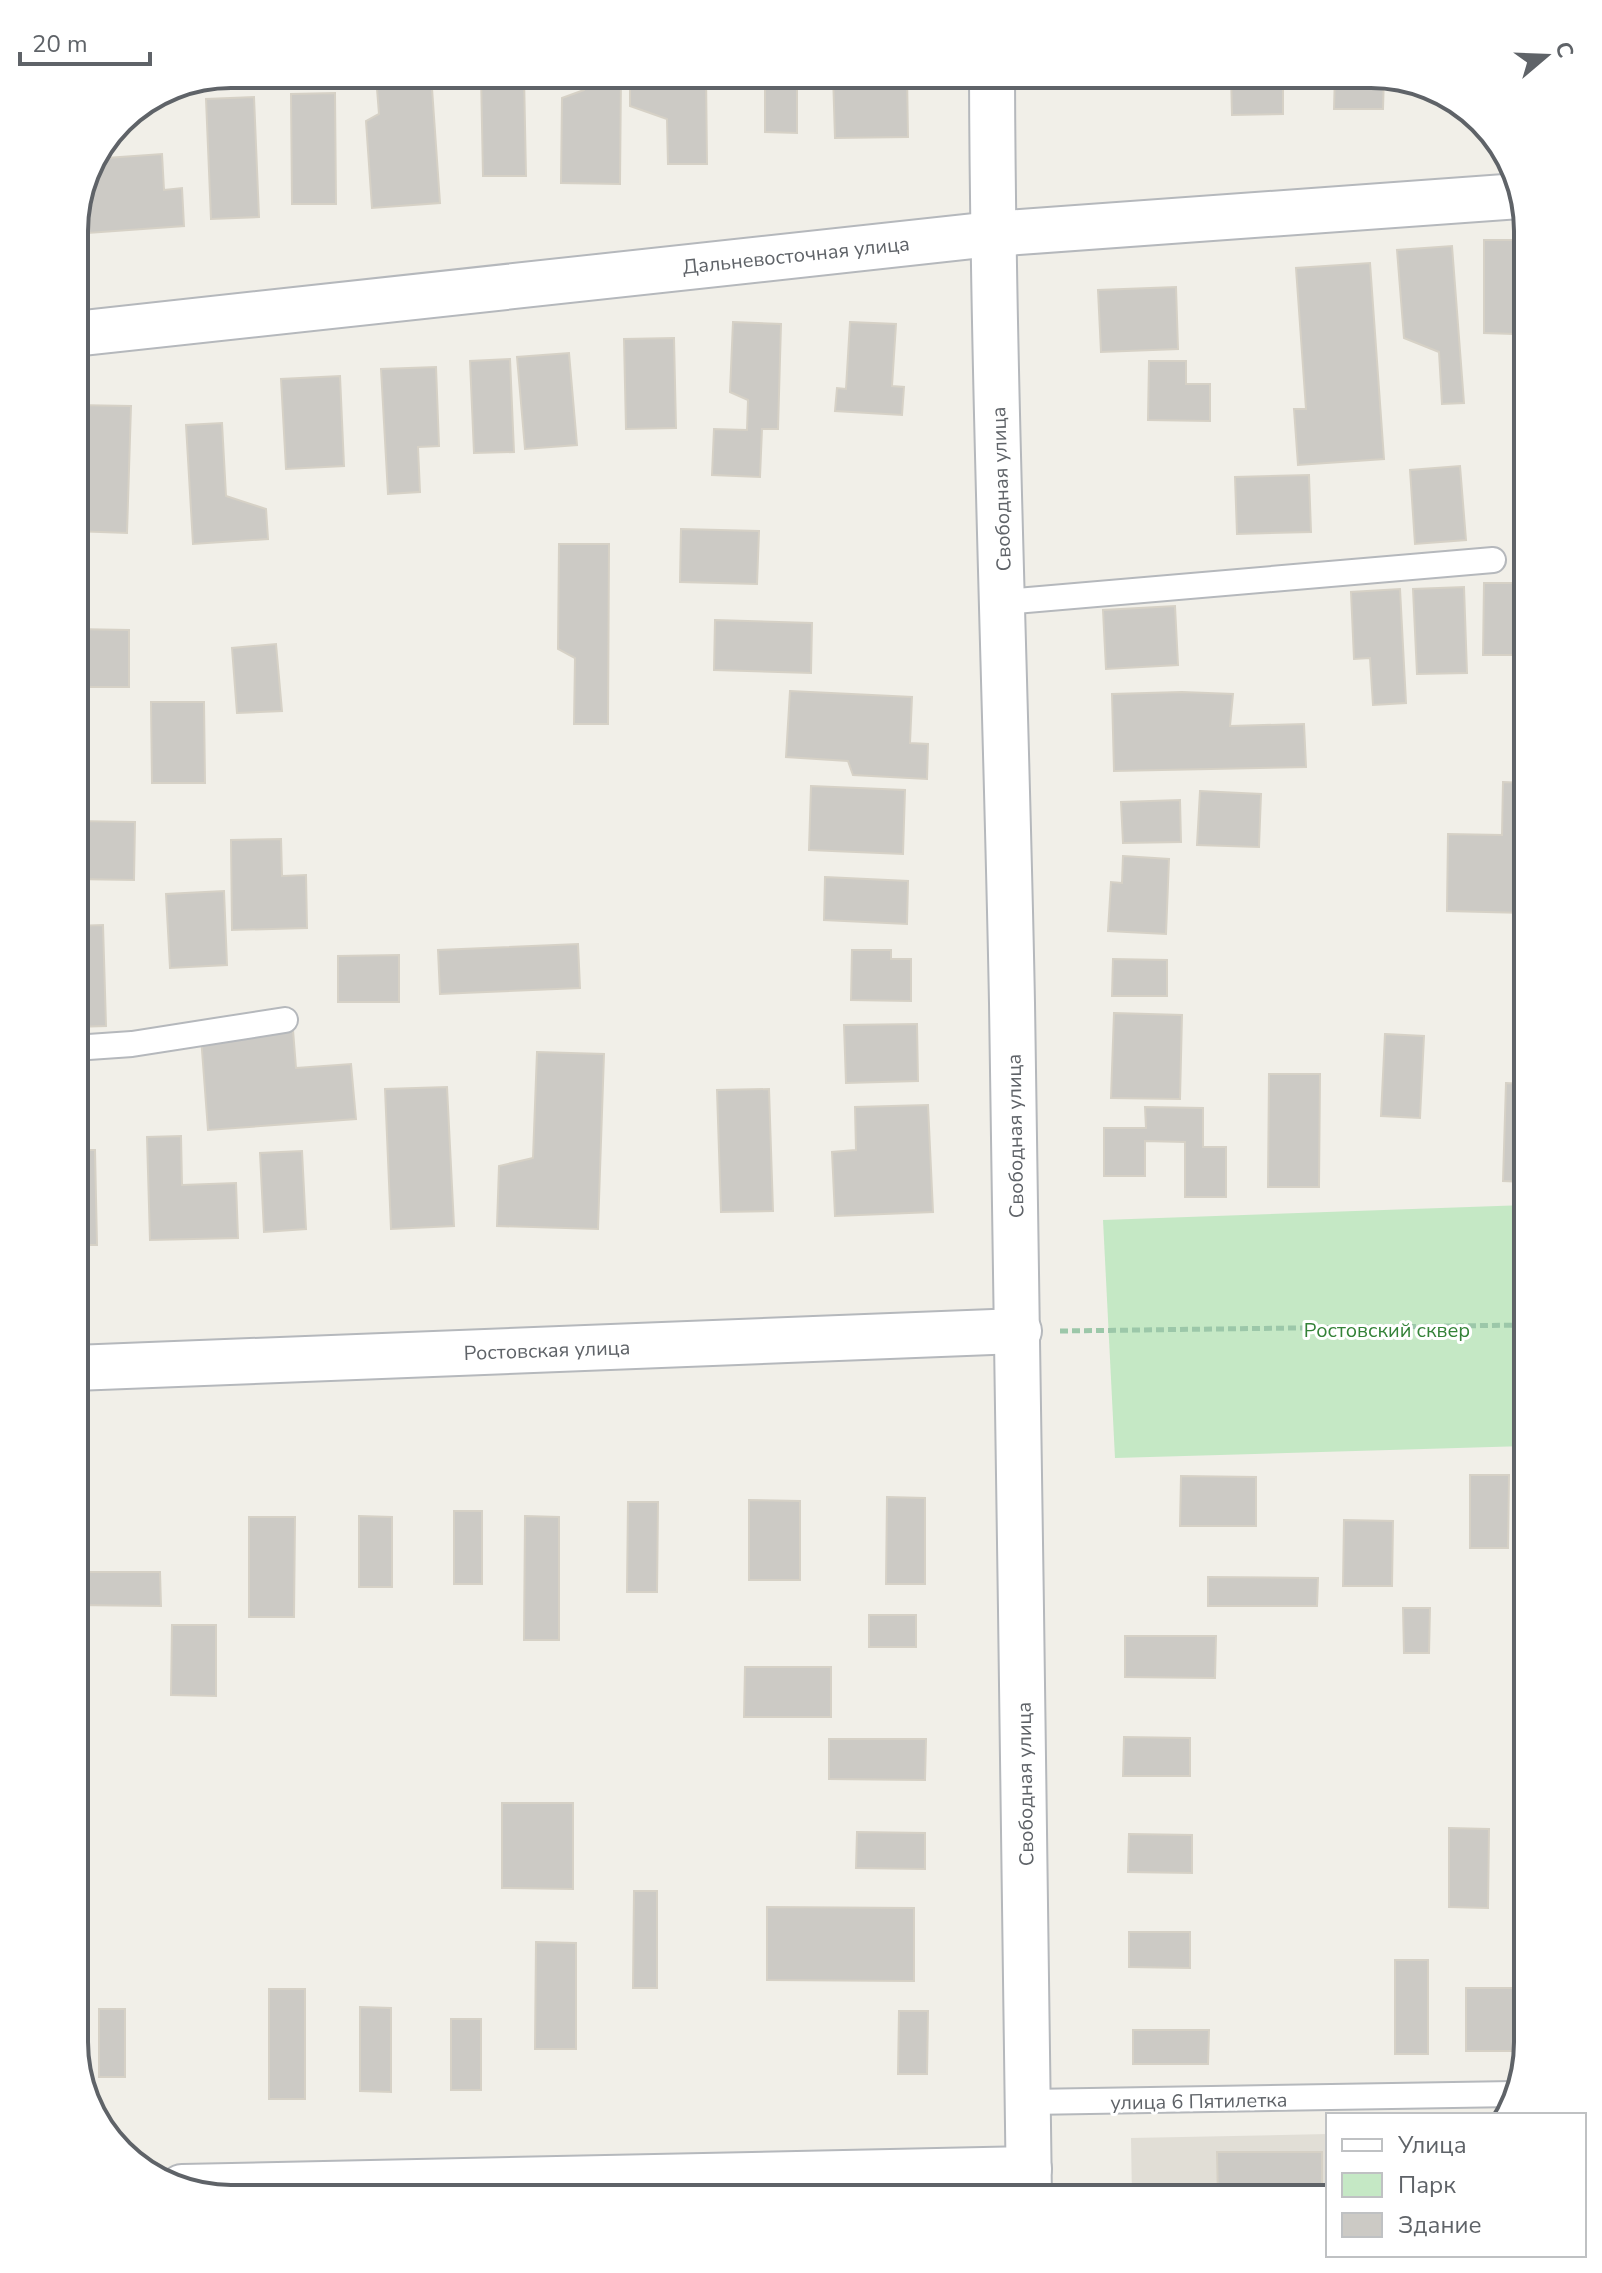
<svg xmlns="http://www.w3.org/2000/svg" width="1602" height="2273" font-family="'Nunito Sans',sans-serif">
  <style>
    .education { fill: #e1ded6 }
    .green { fill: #c5e8c5 }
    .building { fill: #cccac5; stroke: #d6d1c6; stroke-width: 2 }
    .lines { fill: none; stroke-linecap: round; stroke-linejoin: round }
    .lane-casing { stroke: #b5b8bc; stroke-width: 28 }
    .street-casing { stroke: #b5b8bc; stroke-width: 48 }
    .path { stroke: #9cc7a9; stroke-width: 5; stroke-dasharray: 8 4; stroke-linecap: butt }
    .lane { stroke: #fff; stroke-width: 24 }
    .street { stroke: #fff; stroke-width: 44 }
    .labels { text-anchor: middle; stroke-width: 6; stroke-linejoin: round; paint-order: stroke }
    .street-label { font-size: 20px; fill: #5f6368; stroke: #fff }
    .park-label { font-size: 20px; fill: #348238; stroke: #fff }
    .rim { fill: none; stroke: #5f6368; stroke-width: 4 }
  </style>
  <rect width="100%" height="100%" fill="#f1efe8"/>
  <polygon class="education" points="1328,2134 1328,2199 1132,2199 1131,2138"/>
  <polygon class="green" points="1528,1205 1528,1446 1115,1458 1103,1220"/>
  <g class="building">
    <polygon points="431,74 440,203 372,208 366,121 379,114 376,76"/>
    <polygon points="481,74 550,74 524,75 526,176 483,176"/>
    <polygon points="585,74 621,74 620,184 561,183 562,98 584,90"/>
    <polygon points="630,74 706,74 707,164 668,164 667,119 630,106"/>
    <polygon points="765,74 797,74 797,133 765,132"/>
    <polygon points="833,74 907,74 908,137 835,138"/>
    <polygon points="1231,74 1283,74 1283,114 1232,115"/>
    <polygon points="1335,74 1384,75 1383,109 1334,109"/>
    <polygon points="1440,92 1450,95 1462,107 1440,107"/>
    <polygon points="335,93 336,204 292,204 291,94"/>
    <polygon points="254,97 259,217 211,219 206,99"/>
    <polygon points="162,154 164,190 182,188 184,226 74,234 74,220 92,159"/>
    <polygon points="1484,240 1528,240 1528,389 1513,389 1514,334 1484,333"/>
    <polygon points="1452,246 1464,403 1442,404 1439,352 1404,338 1397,250"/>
    <polygon points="1370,263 1384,459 1298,465 1294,409 1306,409 1296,268"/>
    <polygon points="1176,287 1178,349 1101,352 1098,290"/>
    <polygon points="733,322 781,324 778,429 762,429 760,477 712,475 714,429 747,430 748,400 730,392"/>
    <polygon points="850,322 896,324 892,386 904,387 902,415 835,411 837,388 846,389"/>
    <polygon points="674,338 676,428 626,429 624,339"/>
    <polygon points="569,353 577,445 525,449 517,357"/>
    <polygon points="510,359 514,452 474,453 470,361"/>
    <polygon points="1149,361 1186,361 1186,384 1210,384 1210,421 1148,420"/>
    <polygon points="436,367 439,446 418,447 420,492 388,494 381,369"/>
    <polygon points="340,376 344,466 286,469 281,379"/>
    <polygon points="74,405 131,406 127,533 74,531"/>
    <polygon points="222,423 226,496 266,509 268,539 193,544 186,425"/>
    <polygon points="1460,466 1466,540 1415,544 1410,470"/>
    <polygon points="1309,475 1311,532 1237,534 1235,477"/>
    <polygon points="681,529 759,531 757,584 680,582"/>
    <polygon points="559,544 609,544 608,724 574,724 575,658 558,649"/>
    <polygon points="1484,583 1528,583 1528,655 1483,655"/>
    <polygon points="1464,587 1467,673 1417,674 1413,589"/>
    <polygon points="1400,589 1406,703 1373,705 1370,658 1354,659 1351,592"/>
    <polygon points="1175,606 1178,665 1106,669 1103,610"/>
    <polygon points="715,620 812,623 811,673 714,670"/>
    <polygon points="74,629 129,630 129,687 74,687"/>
    <polygon points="276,644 282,711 237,713 232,648"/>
    <polygon points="790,691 912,697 910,743 928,744 927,779 853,775 848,761 786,757"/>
    <polygon points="1182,692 1233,694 1230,726 1304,724 1306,767 1114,771 1112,694"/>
    <polygon points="151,702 204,702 205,783 152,783"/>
    <polygon points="1503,782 1527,783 1528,913 1447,911 1448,834 1502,835"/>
    <polygon points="811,786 905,790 903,854 809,850"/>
    <polygon points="1200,791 1261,794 1259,847 1197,845"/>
    <polygon points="1180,800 1181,842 1123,843 1121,802"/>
    <polygon points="74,821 135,822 134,880 74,879"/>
    <polygon points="281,839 282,876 306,875 307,928 232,930 231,840"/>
    <polygon points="1123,856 1169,859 1166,934 1108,931 1111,882 1122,883"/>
    <polygon points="825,877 908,881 907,924 824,920"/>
    <polygon points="224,891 227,965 170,968 166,894"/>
    <polygon points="103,925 106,1026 74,1027 74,926"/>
    <polygon points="578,944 580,988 440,994 438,950"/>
    <polygon points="852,950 891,950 891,959 911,959 911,1001 851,1000"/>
    <polygon points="399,955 399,1002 338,1002 338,956"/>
    <polygon points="1113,959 1167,960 1167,996 1112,996"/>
    <polygon points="1114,1013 1182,1015 1180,1099 1111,1098"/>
    <polygon points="917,1024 918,1081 846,1083 844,1025"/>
    <polygon points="293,1030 296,1068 351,1064 356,1119 208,1130 201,1037"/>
    <polygon points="1385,1034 1424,1036 1420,1118 1381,1116"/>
    <polygon points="537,1052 604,1054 598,1229 497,1226 499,1166 533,1158"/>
    <polygon points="1269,1074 1320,1074 1319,1187 1268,1187"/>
    <polygon points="1506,1083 1528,1084 1528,1182 1503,1181"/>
    <polygon points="447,1087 454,1226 391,1229 385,1089"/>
    <polygon points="769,1089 773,1211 721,1212 717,1090"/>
    <polygon points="928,1105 933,1212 835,1216 832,1152 856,1150 855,1107"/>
    <polygon points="1145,1107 1203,1108 1203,1147 1226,1147 1226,1197 1185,1197 1185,1142 1145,1141 1145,1176 1104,1176 1104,1128 1146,1128"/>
    <polygon points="181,1136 182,1185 236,1183 238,1238 150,1240 147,1137"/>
    <polygon points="74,1150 95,1150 97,1245 74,1245"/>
    <polygon points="302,1151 306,1229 264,1232 260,1153"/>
    <polygon points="1470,1475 1509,1475 1508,1548 1470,1548"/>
    <polygon points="1181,1476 1256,1477 1256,1526 1180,1526"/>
    <polygon points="887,1497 925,1498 925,1584 886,1584"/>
    <polygon points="749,1500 800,1501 800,1580 749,1580"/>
    <polygon points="628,1502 658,1502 657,1592 627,1592"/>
    <rect x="454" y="1511" width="28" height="73"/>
    <polygon points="359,1516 392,1517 392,1587 359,1587"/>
    <polygon points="525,1516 559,1517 559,1640 524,1640"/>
    <polygon points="249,1517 295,1517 294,1617 249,1617"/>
    <polygon points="1344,1520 1393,1521 1392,1586 1343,1586"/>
    <polygon points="74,1572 160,1572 161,1606 74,1605"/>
    <polygon points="1208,1577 1318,1578 1317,1606 1208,1606"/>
    <polygon points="1403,1608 1430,1608 1429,1653 1404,1653"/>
    <rect x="869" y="1615" width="47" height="32"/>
    <polygon points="172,1625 216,1625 216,1696 171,1695"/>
    <polygon points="1125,1636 1216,1636 1215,1678 1125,1677"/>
    <polygon points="745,1667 831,1667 831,1717 744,1717"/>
    <polygon points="1124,1737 1190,1738 1190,1776 1123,1776"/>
    <polygon points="829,1739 926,1739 925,1780 829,1779"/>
    <polygon points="502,1803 573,1803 573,1889 502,1888"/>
    <polygon points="1449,1828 1489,1829 1488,1908 1449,1907"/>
    <polygon points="857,1832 925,1833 925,1869 856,1868"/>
    <polygon points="1129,1834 1192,1835 1192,1873 1128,1872"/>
    <rect x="74" y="1875" width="13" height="39"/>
    <polygon points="634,1891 657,1891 657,1988 633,1988"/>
    <polygon points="767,1907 914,1908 914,1981 767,1980"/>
    <polygon points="1129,1932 1190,1932 1190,1968 1129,1967"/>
    <polygon points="536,1942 576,1943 576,2049 535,2049"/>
    <rect x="1395" y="1960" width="33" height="94"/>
    <polygon points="1466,1988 1517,1988 1516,2051 1466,2051"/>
    <rect x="269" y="1989" width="36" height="110"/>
    <polygon points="360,2007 391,2008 391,2092 360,2091"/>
    <rect x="99" y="2009" width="26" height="68"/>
    <polygon points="899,2011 928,2011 927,2074 898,2074"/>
    <rect x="451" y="2019" width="30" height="71"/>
    <polygon points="1133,2030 1209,2030 1208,2064 1133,2064"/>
    <polygon points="1217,2152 1322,2152 1322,2199 1218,2199"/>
  </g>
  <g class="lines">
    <defs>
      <g id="lane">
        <polyline points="1004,602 1493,560"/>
        <polyline points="74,1048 132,1044 285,1020"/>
        <polyline points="1029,2102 1514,2094"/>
      </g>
      <g id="street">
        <path d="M992,74C993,384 1006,693 1012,1003C1020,1402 1022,1800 1029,2199"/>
        <polyline points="74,334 992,234 1519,196"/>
        <polyline points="74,1368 1019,1331"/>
        <polyline points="182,2187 1029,2169"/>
      </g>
    </defs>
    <use href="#lane" class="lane-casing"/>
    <use href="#street" class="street-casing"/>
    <polyline class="path" points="1060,1331 1528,1325"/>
    <use href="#lane" class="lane"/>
    <use href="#street" class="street"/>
  </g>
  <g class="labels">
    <g class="street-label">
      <text transform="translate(796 255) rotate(-6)" y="7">Дальневосточная улица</text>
      <text transform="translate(1001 489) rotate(-92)" y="7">Свободная улица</text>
      <text transform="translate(1015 1136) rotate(-91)" y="7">Свободная улица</text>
      <text transform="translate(547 1350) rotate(-2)" y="7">Ростовская улица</text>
      <text transform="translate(1025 1784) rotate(-91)" y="7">Свободная улица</text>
      <text transform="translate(1199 2101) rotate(-1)" y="7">улица 6 Пятилетка</text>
    </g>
    <g class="park-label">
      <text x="1387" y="1337">Ростовский сквер</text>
    </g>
  </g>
  <path d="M0 0H1602V2273H0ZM231 88H1371A143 143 0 0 1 1514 231V2042A143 143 0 0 1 1371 2185H231A143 143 0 0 1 88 2042V231A143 143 0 0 1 231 88Z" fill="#fff" fill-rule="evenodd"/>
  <path class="rim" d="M231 88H1371A143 143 0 0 1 1514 231V2042A143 143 0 0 1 1371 2185H231A143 143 0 0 1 88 2042V231A143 143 0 0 1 231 88Z"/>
  <rect x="1326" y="2113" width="260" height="144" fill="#ffffff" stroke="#bfc1c3" stroke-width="2"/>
  <rect x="1342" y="2139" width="40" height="12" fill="#ffffff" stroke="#bfc1c3" stroke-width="2"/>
  <text x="1398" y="2153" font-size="24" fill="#5f6368">Улица</text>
  <rect x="1342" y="2173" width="40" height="24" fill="#c5e8c5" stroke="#bfc1c3" stroke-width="2"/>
  <text x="1398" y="2193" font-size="24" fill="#5f6368">Парк</text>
  <rect x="1342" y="2213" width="40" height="24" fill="#cccac5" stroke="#bfc1c3" stroke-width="2"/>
  <text x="1398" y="2233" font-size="24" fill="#5f6368">Здание</text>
  <g transform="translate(1546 56) rotate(71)" stroke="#ffffff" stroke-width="6" paint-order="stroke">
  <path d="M0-6L14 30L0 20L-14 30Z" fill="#5f6368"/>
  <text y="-12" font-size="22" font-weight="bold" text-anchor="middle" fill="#5f6368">С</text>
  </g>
  <path d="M20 52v12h130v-12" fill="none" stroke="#5f6368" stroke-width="4"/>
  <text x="32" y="52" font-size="24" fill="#5f6368" stroke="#ffffff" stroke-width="6" paint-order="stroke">20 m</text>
</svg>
